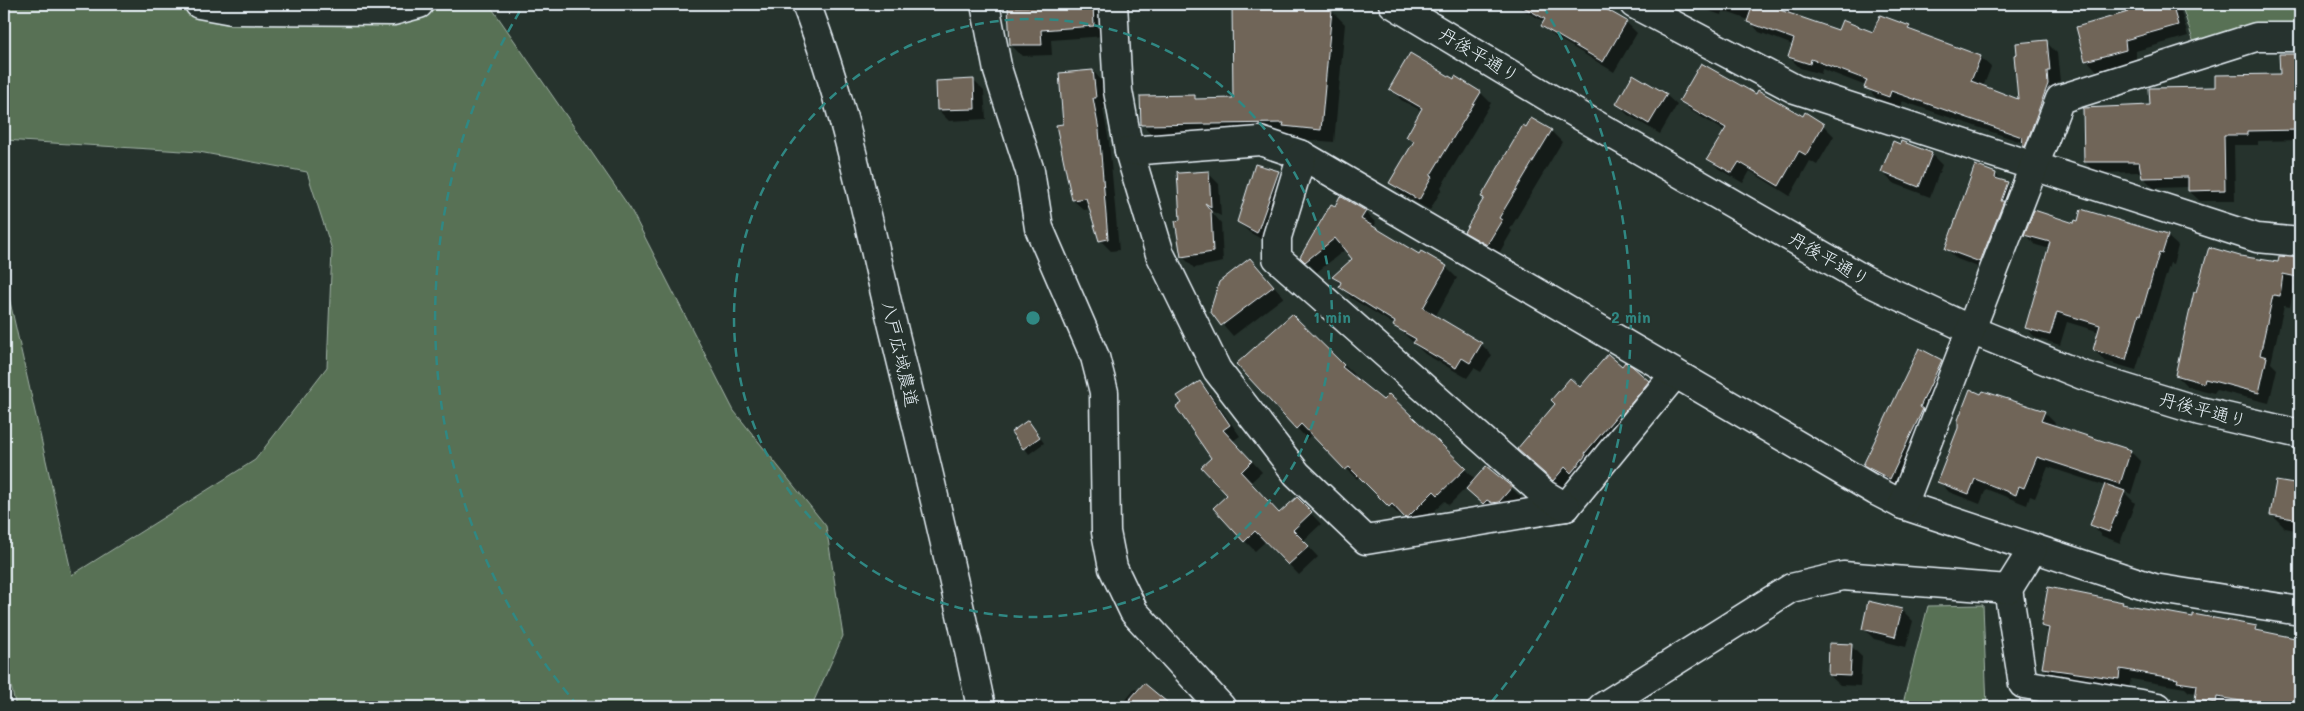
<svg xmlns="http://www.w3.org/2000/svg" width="2304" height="711" font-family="Mali,'Klee One',sans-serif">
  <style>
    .green { fill: #597155; stroke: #a0b1a6 }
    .shadow { fill: #0007 }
    .building { fill: #6f6558; stroke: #e8f1f8 }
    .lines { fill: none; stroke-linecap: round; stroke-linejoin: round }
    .minor-casing { stroke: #e8f1f8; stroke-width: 31 }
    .minor { stroke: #26332d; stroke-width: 28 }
    .ring { fill: none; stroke: #308883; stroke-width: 2.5; stroke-dasharray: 9 6 }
    .labels { text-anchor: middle; stroke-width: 4; stroke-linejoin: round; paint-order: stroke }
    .street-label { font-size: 18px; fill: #e8f1f8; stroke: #26332d }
    .centre { fill: #308883; stroke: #26332d; stroke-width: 2.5 }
    .ring-label { font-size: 15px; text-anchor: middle; font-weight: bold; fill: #308883; stroke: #26332d; stroke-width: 4; stroke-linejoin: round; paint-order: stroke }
  </style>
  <rect width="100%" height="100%" fill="#26332d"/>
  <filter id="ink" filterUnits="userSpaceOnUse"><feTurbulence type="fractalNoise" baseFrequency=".02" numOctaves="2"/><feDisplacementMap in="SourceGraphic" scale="10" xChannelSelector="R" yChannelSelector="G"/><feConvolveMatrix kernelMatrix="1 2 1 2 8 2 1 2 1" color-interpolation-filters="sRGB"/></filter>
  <g filter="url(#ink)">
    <g class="green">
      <polygon points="4,4 489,4 630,208 734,411 826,526 843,636 813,703 807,707 16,707 4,658 4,249 8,293 72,575 255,460 327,367 332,250 307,172 199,152 4,140"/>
      <polygon points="2181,4 2300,4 2300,27 2195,46"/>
      <polygon points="1983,605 1987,707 1902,707 1928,606"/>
    </g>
    <g class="shadow">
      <polygon points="1010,4 1103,4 1105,36 1051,40 1052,55 1022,56 1011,45"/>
      <polygon points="1229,4 1284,4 1284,6 1332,11 1345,24 1334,142 1298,139 1294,135 1155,138 1142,124 1194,96 1198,100 1235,99 1233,10"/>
      <polygon points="1517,4 1594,4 1626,22 1637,33 1614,72 1554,36 1543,25 1545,22 1523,10"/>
      <polygon points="1689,4 1796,4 1792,15 1839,31 1874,34 1909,27 1915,32 1980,57 1991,67 1983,87 2019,101 2046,42 2057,53 2060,81 2057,82 2058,95 2035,157 2024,143 1902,101 1900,107 1876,98 1866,86 1822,69 1821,74 1800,68 1789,57 1793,45 1759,32 1749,20 1723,11 1721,15"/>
      <polygon points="2145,4 2176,4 2180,8 2188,36 2136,51 2136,60 2097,71 2087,60 2129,13 2128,8"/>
      <polygon points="2281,55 2300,55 2300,140 2258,141 2258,145 2234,145 2235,201 2200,201 2189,191 2189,187 2154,188 2143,177 2142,172 2095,173 2085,162 2151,106 2216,88 2281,75"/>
      <polygon points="1093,71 1103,82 1106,108 1103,109 1109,142 1119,250 1111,251 1100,240 1091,209 1084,210 1073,200 1065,125"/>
      <polygon points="973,80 984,91 986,119 949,121 938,110"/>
      <polygon points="1454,81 1480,92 1491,103 1441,187 1442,189 1430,210 1401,194 1391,183 1414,143 1407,136 1422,111 1401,100 1391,89"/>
      <polygon points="1666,95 1677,105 1660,134 1628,115 1617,104"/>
      <polygon points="1756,96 1823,125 1834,136 1817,165 1810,161 1790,196 1750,171 1743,183 1719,169 1709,159 1725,131 1691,111 1681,101"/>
      <polygon points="1527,128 1551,131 1562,142 1510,229 1512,231 1498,255 1477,243 1466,232"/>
      <polygon points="1931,154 1942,165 1930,197 1893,183 1882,172"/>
      <polygon points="1278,172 1289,183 1268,243 1249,232 1238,222"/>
      <polygon points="1208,173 1219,184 1221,216 1211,211 1221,223 1223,262 1194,268 1183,257 1181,221"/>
      <polygon points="1995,174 2018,194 1991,272 1957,259 1946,248"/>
      <polygon points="1340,198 1365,212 1376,223 1373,228 1420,255 1421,253 1446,267 1457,278 1435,317 1481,344 1492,355 1481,372 1474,368 1467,378 1425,354 1395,325 1351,298 1334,277 1354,259 1346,249 1317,272 1302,257"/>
      <polygon points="2075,224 2167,236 2178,246 2173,264 2170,263 2136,370 2105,361 2094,350 2100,332 2067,322 2060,345 2036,338 2026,328 2050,249 2036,245 2026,235"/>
      <polygon points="2240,257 2279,263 2300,260 2300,286 2294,285 2290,307 2284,306 2271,363 2277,369 2269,403 2216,390 2214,393 2187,386 2176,375"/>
      <polygon points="1250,259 1284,297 1233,336 1211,311"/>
      <polygon points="1292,316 1383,402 1389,396 1476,480 1511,488 1522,498 1510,513 1495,514 1466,488 1449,505 1445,501 1417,527 1403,513 1400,516 1360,476 1357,479 1312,434 1307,439 1238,364"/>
      <polygon points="1920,350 1942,361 1953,372 1901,489 1876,476 1865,465"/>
      <polygon points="1622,368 1648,382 1659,392 1564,490 1529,459 1581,389"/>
      <polygon points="1200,382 1210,393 1240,436 1233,441 1262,472 1250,483 1280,515 1297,499 1321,524 1303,541 1318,557 1299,575 1266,541 1255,551 1245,541 1213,458 1184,403"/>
      <polygon points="2044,412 2055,423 2054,426 2130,451 2141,462 2131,494 2123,491 2135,503 2120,543 2102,536 2091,525 2106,486 2048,467 2035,498 2030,496 2027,505 1986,489 1980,504 1949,492 1939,481"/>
      <polygon points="1028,421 1044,443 1029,454 1013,432"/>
      <polygon points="2277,482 2300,486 2300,531 2285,528 2272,515"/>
      <polygon points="2122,603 2126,606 2256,627 2261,633 2300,640 2300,707 2205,707 2197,699 2198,693 2189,692 2185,688 2131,679 2129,689 2054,678 2043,668 2049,632 2043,626"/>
      <polygon points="1902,610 1913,621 1906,647 1874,639 1863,628"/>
      <polygon points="1851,646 1862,657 1860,686 1840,685 1829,675"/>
      <polygon points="1135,689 1162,700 1169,707 1120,707"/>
    </g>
    <g class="building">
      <polygon points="1055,4 1093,4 1094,26 1041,30 1042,45 1010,45 1008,7 1055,6"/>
      <polygon points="1232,4 1270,4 1332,9 1321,130 1283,126 1284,123 1141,125 1140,96 1195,95 1195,99 1233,98"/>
      <polygon points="1518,4 1597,4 1627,21 1603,62 1541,26 1545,19"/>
      <polygon points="1753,4 1782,4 1780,10 1838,30 1842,20 1873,32 1880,15 1910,26 1908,29 1981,56 1971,81 2018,99 2014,55 2017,54 2016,43 2047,40 2050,71 2047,71 2048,84 2025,147 2023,146 2022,137 1891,91 1889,97 1864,88 1867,80 1811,59 1810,64 1788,57 1794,39 1747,22"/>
      <polygon points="2140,4 2172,4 2178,25 2125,40 2126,50 2085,61 2076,27 2128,12 2126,8"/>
      <polygon points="1410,53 1454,79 1455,76 1481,92 1430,176 1432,177 1419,200 1389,183 1414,141 1406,137 1422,108 1389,89"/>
      <polygon points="2279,54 2300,54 2300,130 2247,131 2247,135 2224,135 2225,190 2188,191 2188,177 2142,178 2139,162 2084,162 2083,108 2150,105 2149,88 2215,87 2215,75 2280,74"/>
      <polygon points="1701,63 1756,94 1758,90 1803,116 1805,112 1824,124 1806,155 1799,151 1779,186 1739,162 1732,173 1707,159 1726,128 1679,101"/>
      <polygon points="1093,70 1096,98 1093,98 1099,130 1108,239 1099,241 1086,198 1072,200 1056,125 1063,124 1059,73"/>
      <polygon points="1633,74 1667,94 1649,124 1616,104"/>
      <polygon points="974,79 975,109 937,110 936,81"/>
      <polygon points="1531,118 1552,130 1499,218 1502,220 1487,245 1464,232 1484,198 1481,197 1523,125 1526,127"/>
      <polygon points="1893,141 1900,144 1901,141 1932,153 1919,187 1881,172"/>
      <polygon points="1255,164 1279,171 1257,233 1237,222"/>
      <polygon points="1975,165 1996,173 1995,178 2008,182 2001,201 2004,201 1980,262 1945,249"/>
      <polygon points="1177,171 1179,173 1209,171 1211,207 1205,203 1211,211 1213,252 1181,257 1175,221 1180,220"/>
      <polygon points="1340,196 1366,211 1361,219 1419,254 1421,251 1447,266 1423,308 1482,343 1470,363 1462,358 1456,368 1413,343 1416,339 1393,326 1395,322 1339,287 1341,282 1332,277 1352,259 1335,238 1305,262 1300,257 1331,204 1335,206"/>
      <polygon points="2081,209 2168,235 2162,254 2159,253 2141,315 2139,314 2126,360 2093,350 2100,325 2057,312 2050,335 2025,328 2050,242 2024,235 2034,210 2074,223 2075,220 2078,221"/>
      <polygon points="2209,247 2240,256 2278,262 2279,256 2300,258 2297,277 2283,274 2280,296 2273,295 2260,355 2267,357 2259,393 2205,379 2204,383 2175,375 2194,292 2196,292"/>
      <polygon points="1250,258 1274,286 1221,326 1210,311 1219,282"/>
      <polygon points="1292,314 1344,365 1342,367 1383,400 1389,394 1466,468 1438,495 1434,491 1408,517 1405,518 1392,504 1389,507 1349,467 1345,470 1301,424 1296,429 1236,364"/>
      <polygon points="1919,348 1942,360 1920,407 1923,409 1890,479 1863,465"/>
      <polygon points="1608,354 1622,366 1625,362 1632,366 1649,381 1621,416 1618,414 1585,453 1586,455 1571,473 1565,467 1553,481 1517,449 1555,404 1551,400 1570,378 1580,387"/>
      <polygon points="1200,381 1230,425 1223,430 1252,461 1241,472 1279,513 1297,497 1312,512 1293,530 1309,546 1288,565 1255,531 1244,542 1213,508 1227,495 1201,467 1211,458 1176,407 1182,403 1177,396"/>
      <polygon points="1970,389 1981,394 1983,391 2045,411 2041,421 2131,450 2120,484 2037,457 2024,488 2019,486 2016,495 1975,479 1969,494 1937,482 1958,428 1958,420"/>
      <polygon points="1028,420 1040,437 1023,449 1011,432"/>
      <polygon points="1486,466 1512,487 1499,502 1492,503 1487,500 1483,504 1466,489"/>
      <polygon points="2276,481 2300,485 2300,520 2270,515"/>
      <polygon points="2105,484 2125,491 2109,532 2090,525"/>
      <polygon points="2048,587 2123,602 2122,604 2193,617 2193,614 2257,626 2256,630 2300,639 2300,707 2277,707 2217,697 2216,703 2195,700 2197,685 2177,682 2178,679 2120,669 2119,679 2042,668 2049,628 2041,626"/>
      <polygon points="1868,601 1902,609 1895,637 1862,629"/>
      <polygon points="1829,643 1852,644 1850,676 1828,675"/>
      <polygon points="1144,683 1173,707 1123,707"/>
    </g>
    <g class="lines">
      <defs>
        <g id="minor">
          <polyline points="199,4 232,10 393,11 419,4"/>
          <path d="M806,4C843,99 864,203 887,302C920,437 953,572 981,707"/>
          <polyline points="985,4 998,71 1030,171 1039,228 1095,357 1104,392 1106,532 1113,568 1134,612 1221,707"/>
          <polyline points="1113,4 1118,91 1129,151 1160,254 1217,370 1297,474 1366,540 1566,507 1675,374"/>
          <polyline points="1393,4 1553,100 1865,280 1971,330 2082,375 2200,411 2300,434"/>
          <polyline points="1634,4 1795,89 2257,238 2300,242"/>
          <polyline points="1129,151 1260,141 1302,155 1876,491 1903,505 2154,588 2300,611"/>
          <polyline points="1302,155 1277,237 1277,258 1544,494 1566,507"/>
          <polyline points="1903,505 2060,99 2256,37 2300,37"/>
          <polyline points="2008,589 2023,684 2158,707"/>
          <polyline points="1602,707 1791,588 1843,576 2008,589 2033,549"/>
        </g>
      </defs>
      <use href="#minor" class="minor-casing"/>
      <use href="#minor" class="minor"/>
    </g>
  </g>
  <g class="ring">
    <circle cx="1033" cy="318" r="299"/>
    <path d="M578 706A598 598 0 0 1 523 6M1543 6A598 598 0 0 1 1488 706"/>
  </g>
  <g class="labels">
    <g class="street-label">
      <text transform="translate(1479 55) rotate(31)" y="6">丹後平通り</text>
      <text transform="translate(1829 259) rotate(30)" y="6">丹後平通り</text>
      <text transform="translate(900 354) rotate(77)" y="6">八戸広域農道</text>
      <text transform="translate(2203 410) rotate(15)" y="6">丹後平通り</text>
    </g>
  </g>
  <circle cx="1033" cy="318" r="8" class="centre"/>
  <g class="ring-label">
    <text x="1332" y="323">1 min</text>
    <text x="1631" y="323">2 min</text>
  </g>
  <rect width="2304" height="711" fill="none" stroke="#26332d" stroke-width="20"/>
  <rect x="10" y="10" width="2284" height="691" fill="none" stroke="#e8f1f8" stroke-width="2" filter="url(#ink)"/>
</svg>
